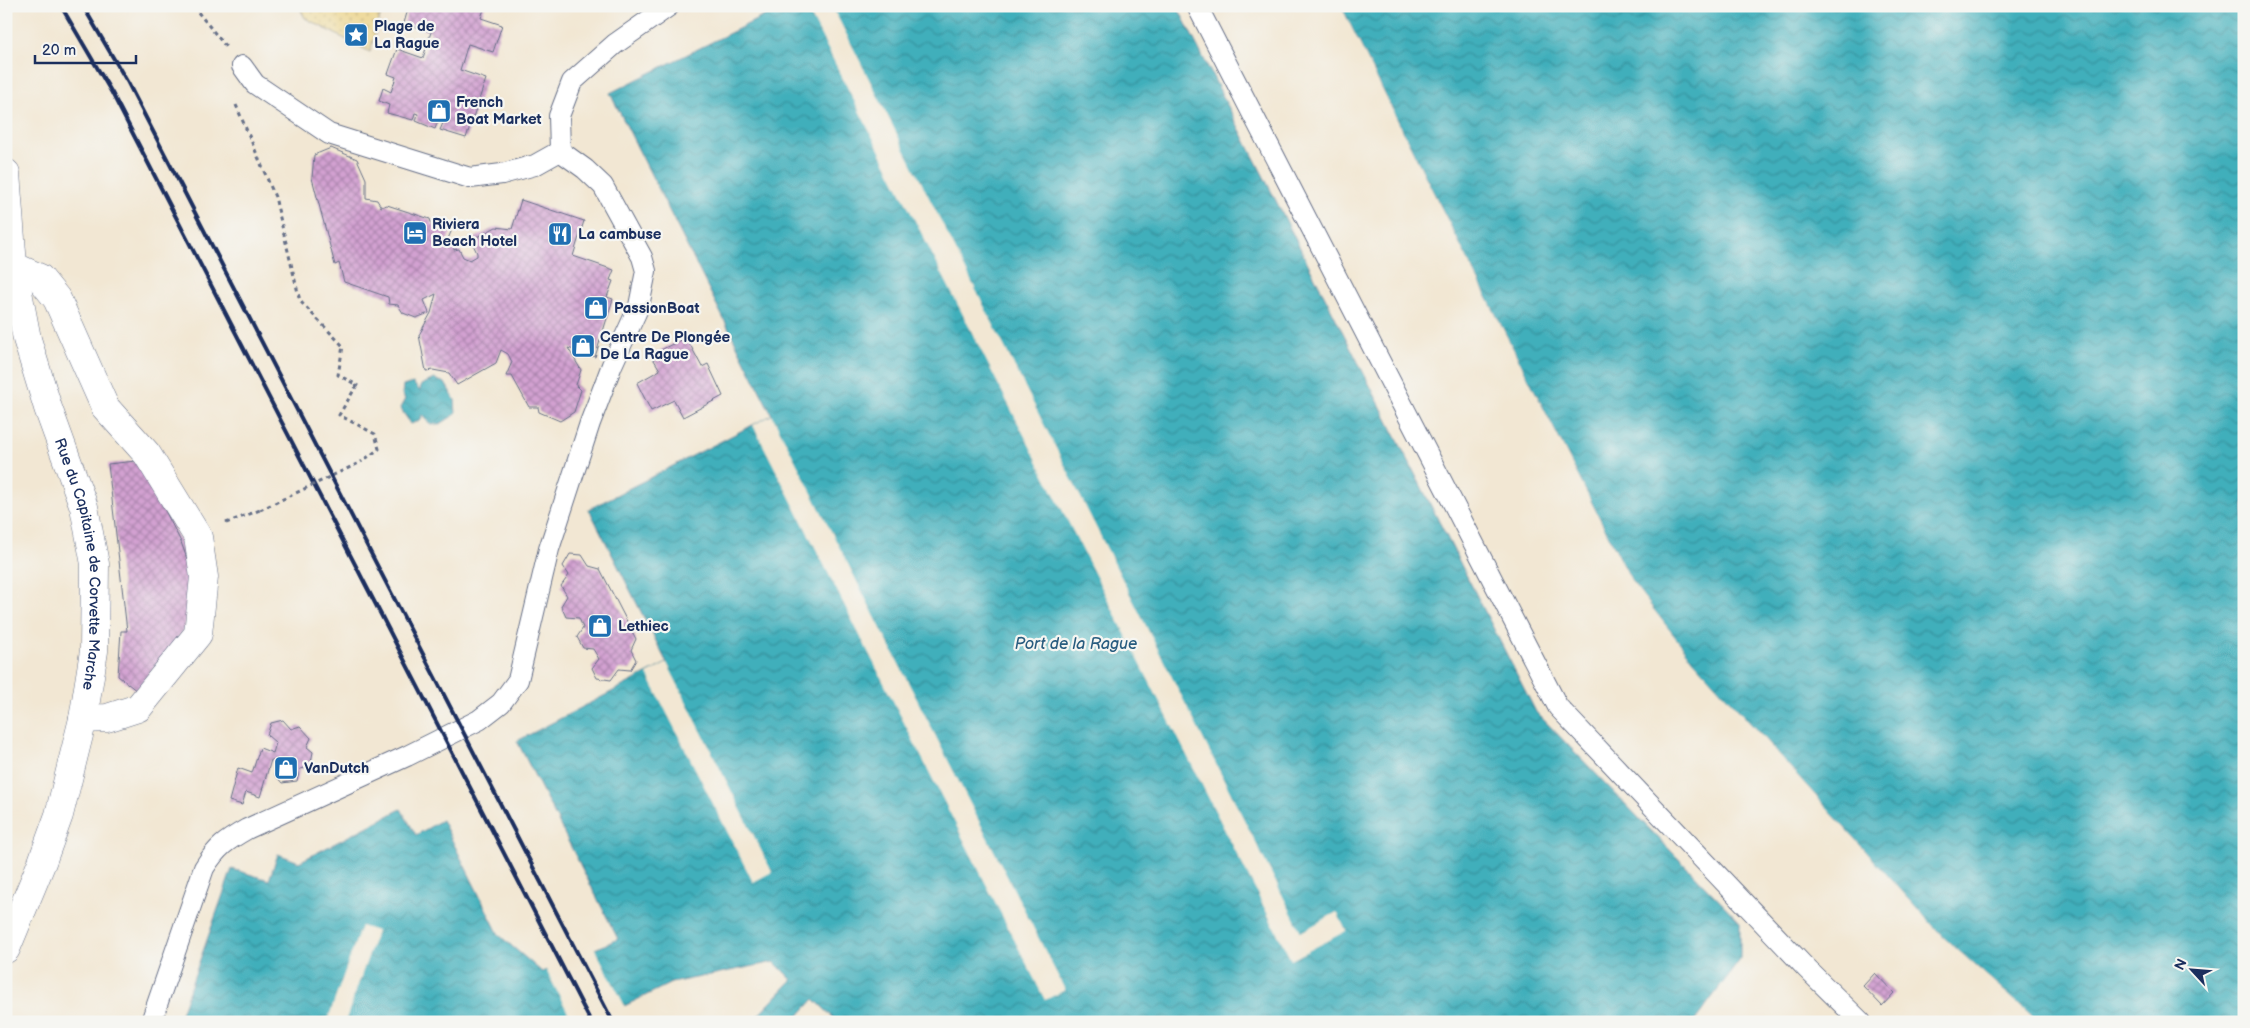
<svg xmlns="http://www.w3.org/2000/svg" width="2250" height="1028" font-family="'Balsamiq Sans',sans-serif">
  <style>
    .sand { fill: url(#sand-dots); stroke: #84847e }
    .water { fill: url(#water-waves); stroke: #2e6f8c }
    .pier { fill: #f2e7d3 }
    .building { fill: url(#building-cross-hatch) }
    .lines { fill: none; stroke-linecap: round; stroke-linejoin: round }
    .service-casing { stroke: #666f87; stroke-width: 22 }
    .minor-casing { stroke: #666f87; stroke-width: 29 }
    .primary-casing { stroke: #666f87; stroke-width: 29 }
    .path { stroke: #666f87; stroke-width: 3; stroke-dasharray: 4 4; stroke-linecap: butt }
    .service { stroke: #fff; stroke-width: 20 }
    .minor { stroke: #fff; stroke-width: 28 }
    .primary { stroke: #fff; stroke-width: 28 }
    .rail { stroke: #1b2f5e; stroke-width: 4 }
    .path-bridge { stroke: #666f87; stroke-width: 3; stroke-dasharray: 4 4; stroke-linecap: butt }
    .labels { text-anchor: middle; stroke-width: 4.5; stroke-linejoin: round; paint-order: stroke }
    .poi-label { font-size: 15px; font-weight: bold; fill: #1b2f5e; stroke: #f6f6f2; text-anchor: start }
    .street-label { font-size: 15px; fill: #1b2f5e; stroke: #f6f6f2 }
    .water-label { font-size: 16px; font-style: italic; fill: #285c7f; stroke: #f6f6f2 }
  </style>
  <defs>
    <pattern id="sand-dots" width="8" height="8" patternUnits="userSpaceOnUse" patternTransform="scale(1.25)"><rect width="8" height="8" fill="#eeda9e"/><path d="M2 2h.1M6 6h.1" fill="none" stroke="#ccbb8a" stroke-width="1.8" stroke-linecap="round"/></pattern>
    <pattern id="water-waves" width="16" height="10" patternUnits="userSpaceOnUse" patternTransform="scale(1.25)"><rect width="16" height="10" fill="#40afbb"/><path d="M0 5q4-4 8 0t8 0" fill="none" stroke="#358f9b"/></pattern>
    <pattern id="building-cross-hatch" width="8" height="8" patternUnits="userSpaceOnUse" patternTransform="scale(1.25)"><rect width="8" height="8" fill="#d3a1d1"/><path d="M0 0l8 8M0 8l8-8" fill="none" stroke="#aa84ad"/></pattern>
  </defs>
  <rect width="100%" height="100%" fill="#f6f6f2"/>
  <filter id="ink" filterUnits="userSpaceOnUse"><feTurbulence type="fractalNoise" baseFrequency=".02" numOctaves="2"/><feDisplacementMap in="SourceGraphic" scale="10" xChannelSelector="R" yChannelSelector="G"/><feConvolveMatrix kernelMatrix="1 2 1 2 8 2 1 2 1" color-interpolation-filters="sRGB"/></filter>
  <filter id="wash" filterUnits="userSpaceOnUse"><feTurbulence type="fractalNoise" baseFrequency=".0096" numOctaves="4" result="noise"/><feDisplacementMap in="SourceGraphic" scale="20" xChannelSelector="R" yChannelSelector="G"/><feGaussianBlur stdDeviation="1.12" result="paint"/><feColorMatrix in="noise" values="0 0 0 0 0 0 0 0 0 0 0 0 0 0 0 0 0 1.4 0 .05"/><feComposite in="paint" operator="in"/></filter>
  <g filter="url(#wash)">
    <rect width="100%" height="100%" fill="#f2e7d3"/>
    <polygon class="sand" points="299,6 383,6 370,52 305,18"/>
    <g class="water">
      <polygon points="784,6 1177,6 1536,712 1740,922 1740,960 1694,1022 838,1022 814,999 793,1022 752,1022 792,980 774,962 671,983 592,1022 178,1022 232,869 269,880 278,854 299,862 401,809 416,835 442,820 499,935 542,972 618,939 517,741 667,663 589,509 772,415 610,93"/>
      <polygon points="1341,6 2244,6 2244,1022 2039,1022 1943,937 1693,660 1632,582 1427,180"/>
      <polygon points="434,379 445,383 455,400 456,414 440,424 430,424 422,414 421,420 411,424 400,408 405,399 402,394 403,386 413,383 420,391 421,385"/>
    </g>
    <g class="pier">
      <polygon points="806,6 832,6 1301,932 1337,912 1346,931 1291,960"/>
      <polygon points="1339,6 1341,6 1427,180 1632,582 1693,660 1943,937 2039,1022 2035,1022 1941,939 1691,661 1630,583 1425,181"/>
      <polygon points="772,415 1065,990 1045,1000 753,425"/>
      <polygon points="667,663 772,872 753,882 647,674"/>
      <polygon points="361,926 377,931 345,1022 327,1022"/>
      <polygon points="594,947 626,1008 598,1022 573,1022 545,968"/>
    </g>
    <g id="blocks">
      <g class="building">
        <polygon points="409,6 485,6 481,18 502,25 493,52 468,44 460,70 486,79 466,138 440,130 443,123 438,121 435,129 416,121 418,114 415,113 413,120 387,113 389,105 379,101 383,88 391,92 396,77 388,74 397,49 423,58 431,32 404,23"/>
        <polygon points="331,148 357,159 366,179 366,198 377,200 381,207 387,205 430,219 432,225 439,223 445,225 451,232 447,241 454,244 454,250 459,249 463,257 470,260 477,256 477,253 471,240 496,227 512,229 521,200 584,221 573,256 614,270 610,280 613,281 607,297 613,299 595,357 568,348 581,370 576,385 581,390 574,412 560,421 539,412 538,407 529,407 512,376 506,376 512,362 508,354 501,350 496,363 457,385 449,373 433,370 426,371 419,335 431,313 436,294 424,300 429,313 416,318 403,313 398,305 389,304 388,297 344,282 339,263 335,265 312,178 314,155"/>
        <polygon points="686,337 702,367 708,364 723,396 683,417 674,400 651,411 637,383 660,370 651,355"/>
        <polygon points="136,461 153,487 181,542 192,573 185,629 137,691 118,676 121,631 127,631 108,464"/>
        <polygon points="570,554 582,555 589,566 600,569 636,639 631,650 636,660 630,670 619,669 611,680 597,678 592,668 599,659 593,649 583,648 577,637 583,628 579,618 566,617 561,606 567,596 561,586 569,575 563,566"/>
        <polygon points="283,720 291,729 300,726 311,738 307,747 313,752 310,767 300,769 297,781 282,783 275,775 279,761 271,760 260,797 246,792 242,805 229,801 238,768 252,773 260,748 273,753 276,743 267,735 271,723"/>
        <polygon points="1875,973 1894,993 1882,1006 1863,986"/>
      </g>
    </g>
  </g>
  <g filter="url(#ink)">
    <use href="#blocks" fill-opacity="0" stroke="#666f87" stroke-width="1"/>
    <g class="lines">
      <defs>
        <g id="service">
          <polyline points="1197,6 1558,707 1807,969 1861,1022"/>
          <polyline points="242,66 255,84 329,134 470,178 502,174 535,165 560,151"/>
          <polyline points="560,151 559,116 572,82 615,44 669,6"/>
          <path d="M151,1022L204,868C217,847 226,841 247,829L407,756L479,720L501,703L518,680L549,549L590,423L612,365L639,306L646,271L642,257L603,186L585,169L560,151"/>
        </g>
        <polyline id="minor" points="13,266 40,278 57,299 105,407 147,454 198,537 204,577 198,634 138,708 107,718 83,719"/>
        <g id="primary">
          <path id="s1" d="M6,173L13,266L27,339L48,408L84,507L95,564L94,651L83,719L59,815L42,862L6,949"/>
        </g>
      </defs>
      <use href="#service" class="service-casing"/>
      <use href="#minor" class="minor-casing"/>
      <use href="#primary" class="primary-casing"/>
      <g class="path">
        <polyline points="193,6 226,47"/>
        <polyline points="236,105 275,197 300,301 343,346 338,375 357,385 339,415 375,434 379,449 361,462"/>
        <polyline points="226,523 260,510"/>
      </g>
      <use href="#service" class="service"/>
      <use href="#minor" class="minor"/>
      <use href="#primary" class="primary"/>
      <g class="rail">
        <polyline points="61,6 112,93 591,1022"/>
        <polyline points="83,6 128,83 613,1022"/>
      </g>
      <polyline class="path-bridge" points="260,510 361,462"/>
    </g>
  </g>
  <defs>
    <symbol id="sight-square" viewBox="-11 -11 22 22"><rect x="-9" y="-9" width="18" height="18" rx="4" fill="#1f6fb2" stroke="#f6f6f2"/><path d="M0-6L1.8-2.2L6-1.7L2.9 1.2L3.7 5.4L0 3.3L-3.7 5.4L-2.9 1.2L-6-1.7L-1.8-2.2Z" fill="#fff"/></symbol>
    <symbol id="shop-square" viewBox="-11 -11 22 22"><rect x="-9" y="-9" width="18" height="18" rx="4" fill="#1f6fb2" stroke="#f6f6f2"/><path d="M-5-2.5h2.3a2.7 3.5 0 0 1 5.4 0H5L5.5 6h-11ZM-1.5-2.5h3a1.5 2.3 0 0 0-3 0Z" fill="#fff"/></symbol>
    <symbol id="hotel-square" viewBox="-11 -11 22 22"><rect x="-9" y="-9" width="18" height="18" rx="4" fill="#1f6fb2" stroke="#f6f6f2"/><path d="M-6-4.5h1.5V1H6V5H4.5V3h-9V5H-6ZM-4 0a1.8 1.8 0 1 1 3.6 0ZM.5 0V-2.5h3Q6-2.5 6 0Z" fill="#fff"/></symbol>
    <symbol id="restaurant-square" viewBox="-11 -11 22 22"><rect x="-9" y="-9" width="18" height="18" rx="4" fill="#1f6fb2" stroke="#f6f6f2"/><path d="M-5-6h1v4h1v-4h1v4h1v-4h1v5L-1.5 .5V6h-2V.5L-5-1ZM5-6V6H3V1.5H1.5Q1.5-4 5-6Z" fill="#fff"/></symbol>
  </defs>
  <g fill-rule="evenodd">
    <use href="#sight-square" x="342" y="21" width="28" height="28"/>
    <use href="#shop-square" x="425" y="97" width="28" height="28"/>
    <use href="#hotel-square" x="401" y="219" width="28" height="28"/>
    <use href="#restaurant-square" x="546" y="220" width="28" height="28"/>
    <use href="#shop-square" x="582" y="294" width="28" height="28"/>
    <use href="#shop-square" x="569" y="332" width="28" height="28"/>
    <use href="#shop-square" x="586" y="612" width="28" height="28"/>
    <use href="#shop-square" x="272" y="754" width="28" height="28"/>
  </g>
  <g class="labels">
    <g class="poi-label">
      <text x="374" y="31">Plage de<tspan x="374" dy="17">La Rague</tspan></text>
      <text x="456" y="107">French<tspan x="456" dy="17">Boat Market</tspan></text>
      <text x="432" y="229">Riviera<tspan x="432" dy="17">Beach Hotel</tspan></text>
      <text x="578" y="239">La cambuse</text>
      <text x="614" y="313">PassionBoat</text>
      <text x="600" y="342">Centre De Plongée<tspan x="600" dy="17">De La Rague</tspan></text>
      <text x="618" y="631">Lethiec</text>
      <text x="304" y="773">VanDutch</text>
    </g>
    <g class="street-label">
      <text dy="5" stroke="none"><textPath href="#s1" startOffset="401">Rue du Capitaine de Corvette Marche</textPath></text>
    </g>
    <g class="water-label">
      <text x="1076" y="649">Port de la Rague</text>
    </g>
  </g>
  <rect width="2250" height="1028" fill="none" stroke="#f6f6f2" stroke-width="25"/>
  <g transform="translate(2192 970) rotate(296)" stroke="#f6f6f2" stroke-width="4" paint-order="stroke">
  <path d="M0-4L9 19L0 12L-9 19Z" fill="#1b2f5e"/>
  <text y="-8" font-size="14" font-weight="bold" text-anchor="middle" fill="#1b2f5e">N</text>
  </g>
  <path d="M35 55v8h101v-8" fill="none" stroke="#1b2f5e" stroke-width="2.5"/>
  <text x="42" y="55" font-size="15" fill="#1b2f5e" stroke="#f6f6f2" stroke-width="4" paint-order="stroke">20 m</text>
</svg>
